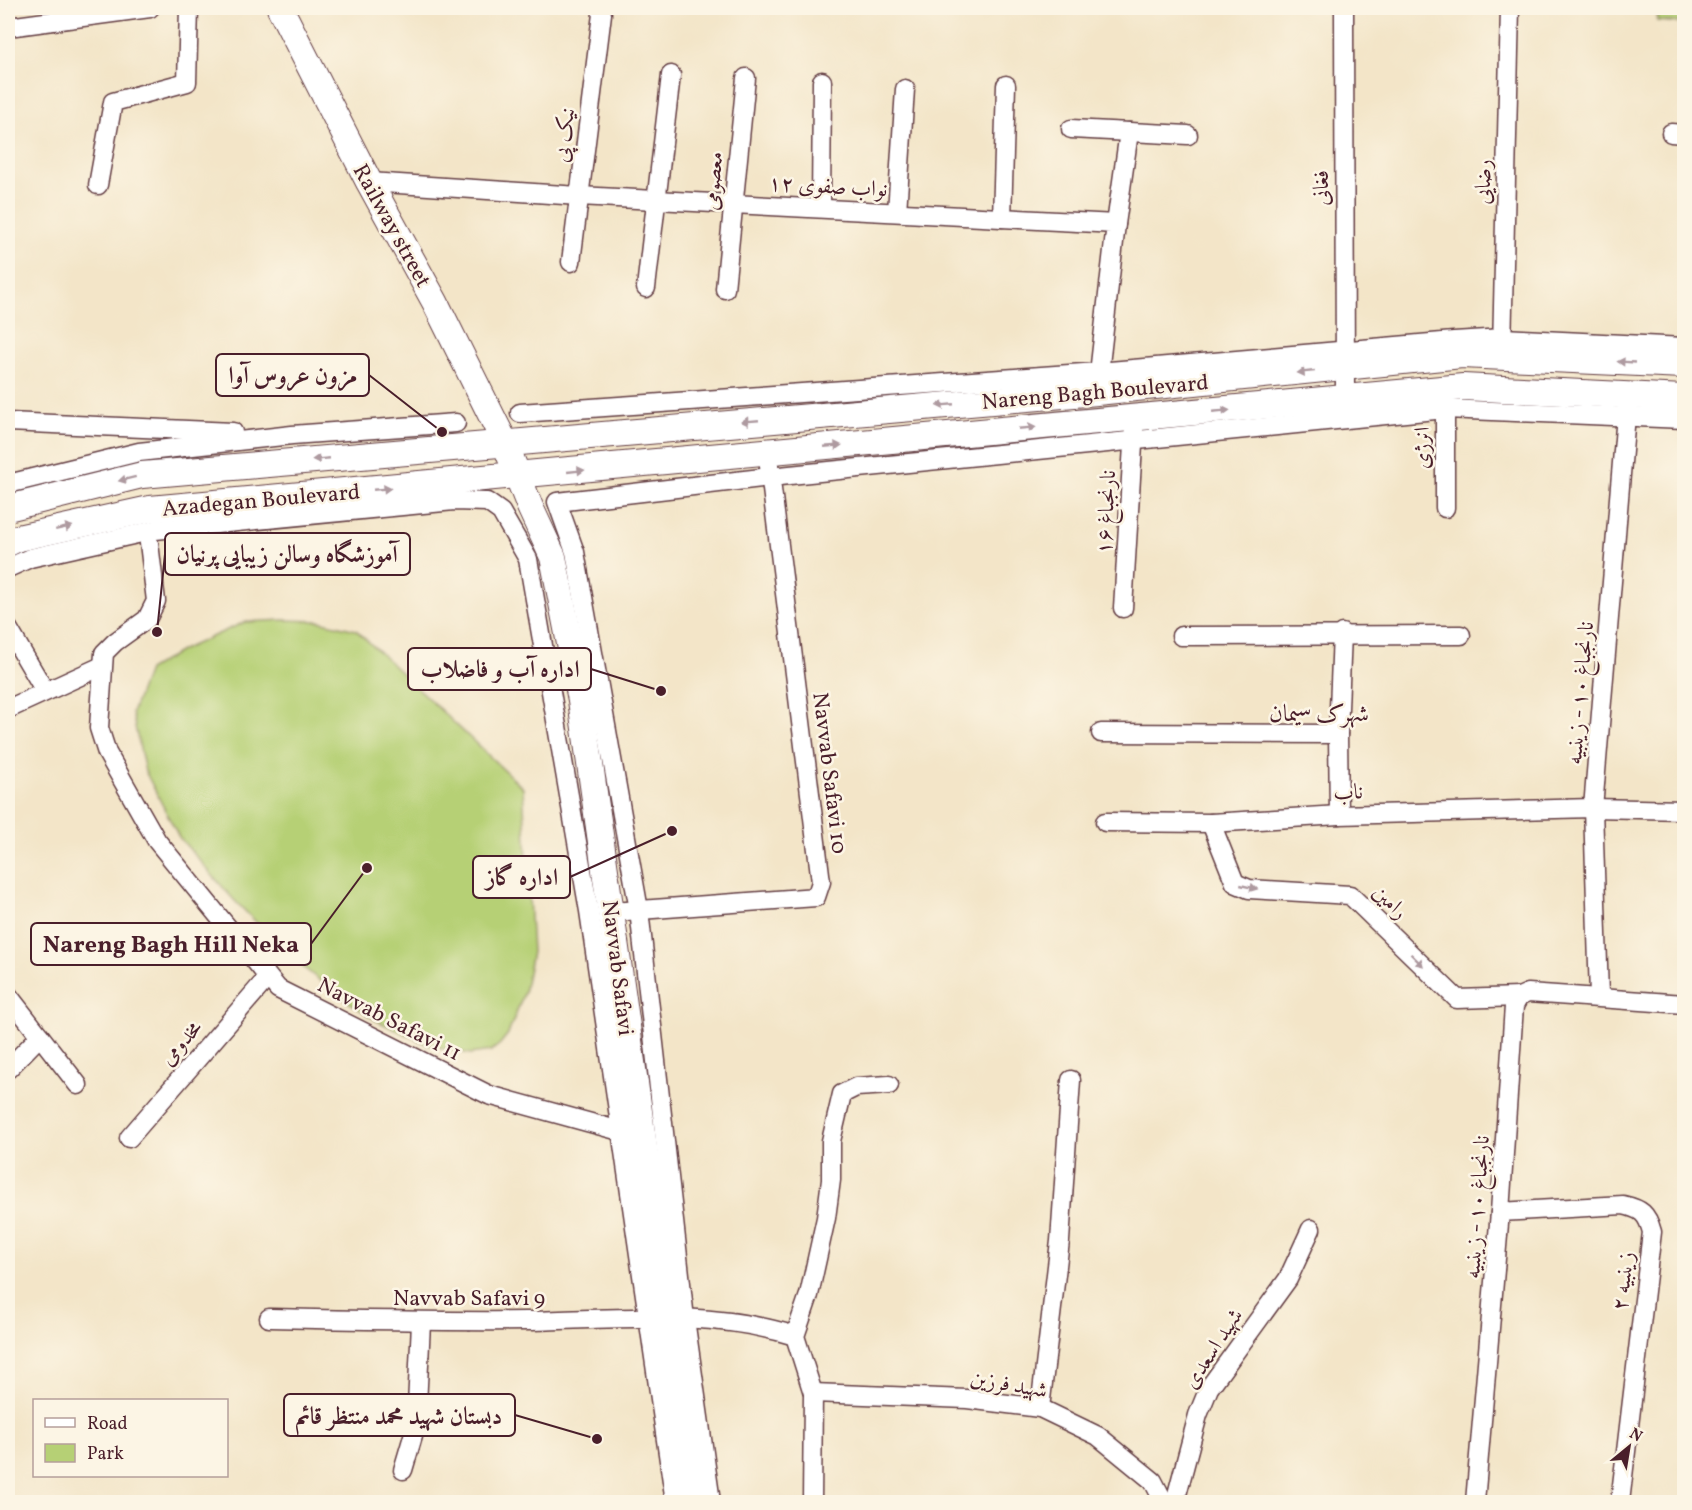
<svg xmlns="http://www.w3.org/2000/svg" width="1692" height="1510" font-family="Vollkorn,Amiri,serif">
  <style>
    .green { fill: #b6d075; stroke: #807850; stroke-width: 1.5 }
    .lines { fill: none; stroke-linecap: round; stroke-linejoin: round }
    .street-casing { stroke: #633d43; stroke-width: 21 }
    .secondary-casing { stroke: #633d43; stroke-width: 28 }
    .street { stroke: #fff; stroke-width: 18 }
    .secondary { stroke: #fff; stroke-width: 26 }
    .oneway { fill: #ae9aa0 }
    .labels { text-anchor: middle; stroke-width: 5; stroke-linejoin: round; paint-order: stroke }
    .street-label { font-size: 22px; fill: #4a1f2b; stroke: #fcf5e5 }
    .neighbourhood-label { font-size: 24px; fill: #4a1f2b; stroke: #fcf5e5 }
    .leader { fill: none; stroke: #4a1f2b; stroke-width: 2 }
    .callout-dot { fill: #4a1f2b; stroke: #fcf5e5; stroke-width: 2 }
    .callout { fill: #fcf5e5; stroke: #4a1f2b; stroke-width: 2 }
    .callout-label { font-size: 24px; text-anchor: middle; font-weight: bold; fill: #4a1f2b }
  </style>
  <rect width="100%" height="100%" fill="#fcf5e5"/>
  <filter id="ink" filterUnits="userSpaceOnUse"><feTurbulence type="fractalNoise" baseFrequency=".0167" numOctaves="2"/><feDisplacementMap in="SourceGraphic" scale="12" xChannelSelector="R" yChannelSelector="G"/><feConvolveMatrix kernelMatrix="1 2 1 2 8 2 1 2 1" color-interpolation-filters="sRGB"/></filter>
  <filter id="wash" filterUnits="userSpaceOnUse"><feTurbulence type="fractalNoise" baseFrequency=".008" numOctaves="4" result="noise"/><feDisplacementMap in="SourceGraphic" scale="24" xChannelSelector="R" yChannelSelector="G"/><feGaussianBlur stdDeviation="1.35" result="paint"/><feColorMatrix in="noise" values="0 0 0 0 0 0 0 0 0 0 0 0 0 0 0 0 0 1.4 0 .05"/><feComposite in="paint" operator="in"/></filter>
  <g filter="url(#wash)">
    <rect width="100%" height="100%" fill="#f3e5c8"/>
    <g class="green">
      <polygon points="1658,8 1684,8 1684,23 1657,21"/>
      <polygon points="284,620 319,621 356,630 523,788 532,952 524,993 508,1034 500,1044 491,1051 470,1054 428,1045 375,1020 334,992 294,960 234,900 179,837 145,771 132,713 148,670 182,650 245,622"/>
    </g>
  </g>
  <g filter="url(#ink)">
    <g class="lines">
      <defs>
        <g id="street">
          <polyline points="1344,8 1345,400"/>
          <polyline points="8,27 150,8"/>
          <polyline points="1071,129 1188,135"/>
          <polyline points="1671,133 1684,134"/>
          <polyline points="369,182 579,196 1116,224 1098,382"/>
          <polyline points="98,185 113,102 187,82 189,8"/>
          <polyline points="821,208 822,81"/>
          <polyline points="897,212 905,89"/>
          <polyline points="1002,218 1006,85"/>
          <polyline points="1116,224 1129,132"/>
          <polyline points="571,262 602,14"/>
          <polyline points="646,288 671,75"/>
          <polyline points="725,289 746,78"/>
          <polyline points="1502,349 1510,8"/>
          <polyline points="520,413 1098,372 1454,341 1503,338 1684,347"/>
          <polyline points="8,422 233,432"/>
          <polyline points="8,484 139,452 292,435 456,423"/>
          <polyline points="1445,508 1445,399"/>
          <polyline points="149,543 156,601 147,619 115,642 104,653 99,728 107,753 157,841 278,989 489,1095 631,1134"/>
          <polyline points="8,568 30,558 155,530 454,501 487,502 501,512 528,559 589,911 675,1502"/>
          <polyline points="1123,608 1134,429"/>
          <polyline points="8,628 45,691"/>
          <polyline points="1181,636 1461,635"/>
          <polyline points="8,709 102,666"/>
          <polyline points="1101,733 1338,734"/>
          <polyline points="1339,815 1338,734 1342,633"/>
          <polyline points="1105,822 1211,823 1339,815 1593,808 1684,810"/>
          <polyline points="1211,823 1235,883 1249,889 1350,895 1457,999 1519,997"/>
          <polyline points="613,912 816,897 821,882 769,465"/>
          <polyline points="8,995 78,1085"/>
          <polyline points="1599,996 1593,808 1627,403"/>
          <polyline points="8,1069 40,1036"/>
          <polyline points="129,1138 268,977"/>
          <path d="M1500,1212L1623,1205C1641,1209 1647,1213 1652,1232L1620,1502"/>
          <path d="M269,1318C356,1320 442,1322 528,1321C616,1319 710,1309 795,1336"/>
          <polyline points="813,1393 967,1399 1040,1408 1098,1436 1153,1481 1164,1502"/>
          <polyline points="1040,1408 1060,1241 1071,1080"/>
          <polyline points="403,1470 416,1426 421,1323"/>
          <polyline points="711,1502 685,1319 639,910 575,552 557,502 770,477 1445,409 1684,419"/>
          <polyline points="812,1502 813,1393 795,1336 809,1295 826,1218 831,1180 831,1141 842,1094 856,1087 889,1085"/>
          <polyline points="1175,1502 1198,1415 1209,1388 1288,1279 1311,1229"/>
          <polyline points="1475,1502 1500,1212 1514,1006 1519,997 1528,993 1684,1004"/>
        </g>
        <g id="secondary">
          <polyline points="280,8 369,182 435,302 505,443 530,507 553,557 581,700 694,1502"/>
          <polyline points="8,508 142,475 1097,392 1462,355 1684,365"/>
          <polyline points="8,543 18,538 150,509 1463,387 1684,398"/>
        </g>
      </defs>
      <use href="#street" class="street-casing"/>
      <use href="#secondary" class="secondary-casing"/>
      <use href="#street" class="street"/>
      <use href="#secondary" class="secondary"/>
    </g>
    <defs><path id="oneway-solid" d="M-6-.8H1V-3.2L6.5 0L1 3.2V.8H-6Z" transform="scale(1.5)"/></defs>
    <g class="oneway">
      <use href="#oneway-solid" transform="translate(1626 362) rotate(-177)"/>
      <use href="#oneway-solid" transform="translate(1306 372) rotate(174)"/>
      <use href="#oneway-solid" transform="translate(945 405) rotate(175)"/>
      <use href="#oneway-solid" transform="translate(1221 411) rotate(-5)"/>
      <use href="#oneway-solid" transform="translate(750 421) rotate(175)"/>
      <use href="#oneway-solid" transform="translate(1027 428) rotate(-5)"/>
      <use href="#oneway-solid" transform="translate(833 446) rotate(-5)"/>
      <use href="#oneway-solid" transform="translate(321 459) rotate(175)"/>
      <use href="#oneway-solid" transform="translate(576 471) rotate(-6)"/>
      <use href="#oneway-solid" transform="translate(127 479) rotate(166)"/>
      <use href="#oneway-solid" transform="translate(382 489) rotate(-5)"/>
      <use href="#oneway-solid" transform="translate(64 528) rotate(-12)"/>
      <use href="#oneway-solid" transform="translate(1249 887) rotate(13)"/>
      <use href="#oneway-solid" transform="translate(1417 960) rotate(44)"/>
    </g>
  </g>
  <g class="labels">
    <g class="street-label">
      <text transform="translate(563 135) rotate(-83)" y="8">نیک پی</text>
      <text transform="translate(712 181) rotate(-85)" y="8">معصومی</text>
      <text transform="translate(1482 182) rotate(-89)" y="8">رضایی</text>
      <text transform="translate(828 185) rotate(3)" y="8">نواب صفوی ۱۲</text>
      <text transform="translate(1320 188) rotate(-90)" y="8">فغانی</text>
      <text transform="translate(393 225) rotate(61)" y="8">Railway street</text>
      <text transform="translate(1095 391) rotate(-5)" y="8">Nareng Bagh Boulevard</text>
      <text transform="translate(1421 448) rotate(-90)" y="8">انرژی</text>
      <text transform="translate(261 499) rotate(-5)" y="8">Azadegan Boulevard</text>
      <text transform="translate(1105 512) rotate(-87)" y="8">نارنجباغ ۱۶</text>
      <text transform="translate(1579 693) rotate(-85)" y="8">نارنجباغ ۱۰ - زینبیه</text>
      <text transform="translate(831 773) rotate(83)" y="8">Navvab Safavi 10</text>
      <text transform="translate(1348 791) rotate(-2)" y="8">ناب</text>
      <text transform="translate(1391 901) rotate(44)" y="8">رامین</text>
      <text transform="translate(619 968) rotate(83)" y="8">Navvab Safavi</text>
      <text transform="translate(390 1018) rotate(27)" y="8">Navvab Safavi 11</text>
      <text transform="translate(180 1042) rotate(-49)" y="8">مخدومی</text>
      <text transform="translate(1476 1207) rotate(-86)" y="8">نارنجباغ ۱۰ - زینبیه</text>
      <text transform="translate(1622 1281) rotate(-83)" y="8">زینبیه ۲</text>
      <text x="469" y="1305">Navvab Safavi 9</text>
      <text transform="translate(1212 1348) rotate(-57)" y="8">شهید اسعدی</text>
      <text transform="translate(1009 1383) rotate(10)" y="8">شهید فرزین</text>
    </g>
    <g class="neighbourhood-label">
      <text x="1319" y="721">شهرک سیمان</text>
    </g>
  </g>
  <path class="leader" d="M442 432L369 375M157 632L165 554M661 691L591 669M672 831L570 877M367 868L311 944M597 1439L515 1415"/>
  <g class="callout-dot">
    <circle cx="442" cy="432" r="6"/>
    <circle cx="157" cy="632" r="6"/>
    <circle cx="661" cy="691" r="6"/>
    <circle cx="672" cy="831" r="6"/>
    <circle cx="367" cy="868" r="6"/>
    <circle cx="597" cy="1439" r="6"/>
  </g>
  <g class="callout">
    <rect x="216" y="354" width="153" height="42" rx="6"/>
    <rect x="165" y="533" width="245" height="42" rx="6"/>
    <rect x="408" y="648" width="183" height="42" rx="6"/>
    <rect x="473" y="856" width="97" height="42" rx="6"/>
    <rect x="31" y="923" width="280" height="42" rx="6"/>
    <rect x="284" y="1394" width="231" height="42" rx="6"/>
  </g>
  <g class="callout-label">
    <text x="293" y="383">مزون عروس آوا</text>
    <text x="287" y="562">آموزشگاه وسالن زیبایی پرنیان</text>
    <text x="500" y="677">اداره آب و فاضلاب</text>
    <text x="522" y="885">اداره گاز</text>
    <text x="171" y="952">Nareng Bagh Hill Neka</text>
    <text x="399" y="1424">دبستان شهید محمد منتظر قائم</text>
  </g>
  <rect width="1692" height="1510" fill="none" stroke="#fcf5e5" stroke-width="30"/>
  <rect x="33" y="1399" width="195" height="78" fill="#fcf5e5" stroke="#b59f9b" stroke-width="1.5"/>
  <rect x="45" y="1418" width="30" height="9" fill="#ffffff" stroke="#b59f9b" stroke-width="1.5"/>
  <text x="87" y="1429" font-size="18" fill="#4a1f2b">Road</text>
  <rect x="45" y="1444" width="30" height="18" fill="#b6d075" stroke="#b59f9b" stroke-width="1.5"/>
  <text x="87" y="1459" font-size="18" fill="#4a1f2b">Park</text>
  <g transform="translate(1629 1447) rotate(30)" stroke="#fcf5e5" stroke-width="4.5" paint-order="stroke">
  <path d="M0-4.5L10 22L0 15L-10 22Z" fill="#4a1f2b"/>
  <text y="-9" font-size="16" font-weight="bold" text-anchor="middle" fill="#4a1f2b">N</text>
  </g>
</svg>
